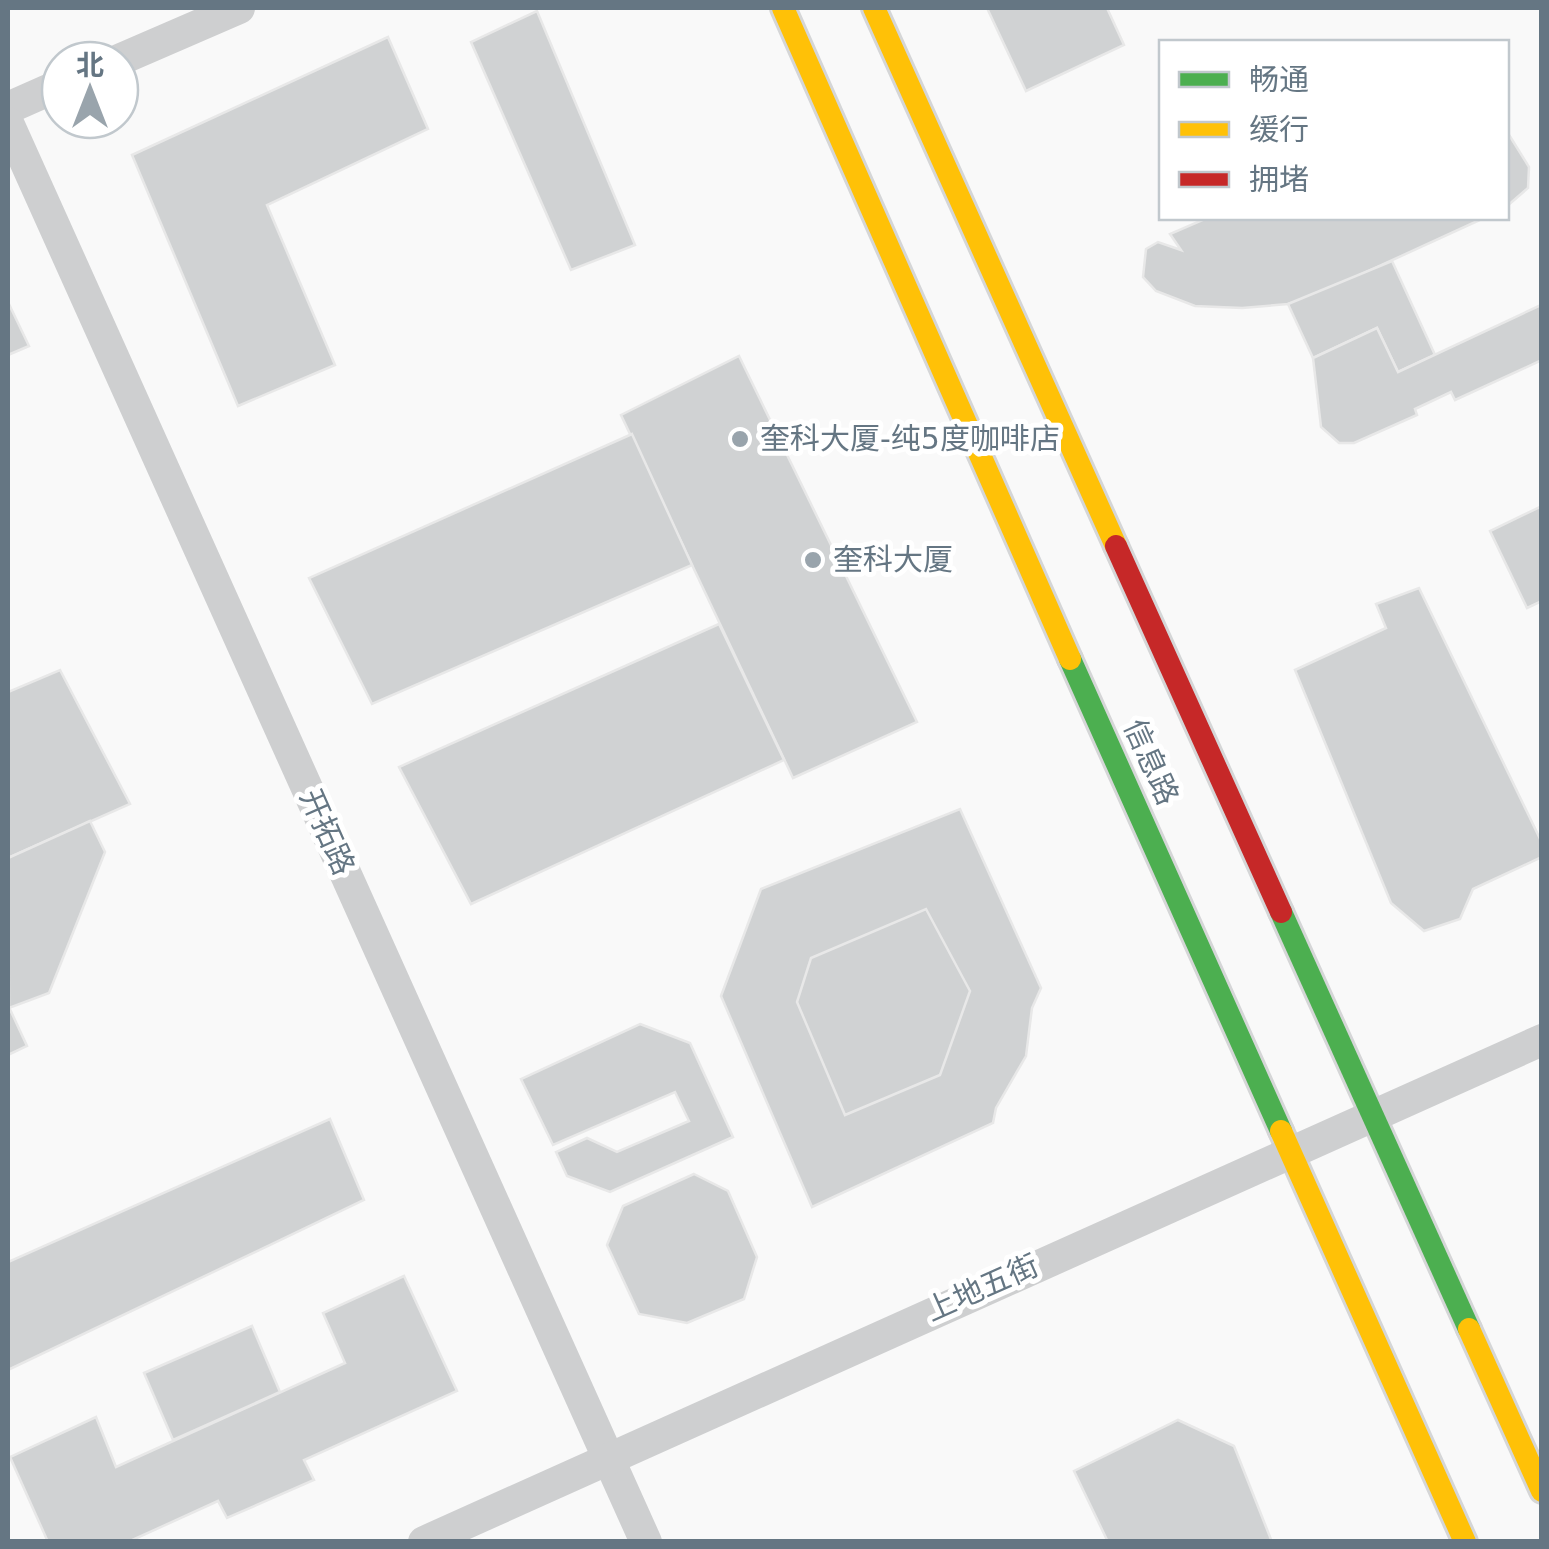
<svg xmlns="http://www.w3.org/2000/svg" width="1549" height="1549" font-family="'DejaVu Sans','Noto Sans SC',sans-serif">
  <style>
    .building { fill: #d0d2d3; stroke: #e8e8e8; stroke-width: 2.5 }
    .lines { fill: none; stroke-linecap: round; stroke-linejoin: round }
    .fast-casing { stroke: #d5d6d7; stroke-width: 28 }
    .slow-casing { stroke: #d5d6d7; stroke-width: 28 }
    .jam-casing { stroke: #d5d6d7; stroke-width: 28 }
    .street { stroke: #cecfd0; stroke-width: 32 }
    .fast { stroke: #4caf50; stroke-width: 22 }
    .slow { stroke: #ffc107; stroke-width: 22 }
    .jam { stroke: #c62828; stroke-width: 22 }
    .poi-dot { fill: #99a4ac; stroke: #fff; stroke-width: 4 }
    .labels { text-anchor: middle; stroke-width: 10; stroke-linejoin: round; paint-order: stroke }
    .poi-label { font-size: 30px; fill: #657683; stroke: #fff; text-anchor: start }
    .street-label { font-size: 30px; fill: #657683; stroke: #fff }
  </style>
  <rect width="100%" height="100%" fill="#f9f9f9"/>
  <g class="building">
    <polygon points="987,8 1107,8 1124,45 1026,91"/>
    <polygon points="537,11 635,245 571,270 471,42"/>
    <polygon points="388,37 428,129 267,205 335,365 238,406 132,155"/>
    <polygon points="1506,130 1529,167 1528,188 1506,207"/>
    <polygon points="1207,218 1484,218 1314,296 1288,304 1242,308 1195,306 1156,291 1143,277 1146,249 1158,242 1181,250 1170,234"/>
    <polygon points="1392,261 1435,355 1398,372 1377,328 1313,358 1288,304"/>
    <polygon points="8,302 29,346 8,355"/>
    <polygon points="1541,305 1542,360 1455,400 1451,392 1415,409 1417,415 1354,443 1339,443 1321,427 1313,358 1377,328 1398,372"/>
    <polygon points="739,356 917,722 793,778 621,415"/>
    <polygon points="632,434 692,565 372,704 309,578"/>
    <polygon points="1542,506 1542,601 1527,608 1490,531"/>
    <polygon points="1419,588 1542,843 1542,857 1473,889 1460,919 1424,931 1391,903 1295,670 1386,628 1376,604"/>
    <polygon points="719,624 784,760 471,904 399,767"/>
    <polygon points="60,670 130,804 8,858 8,692"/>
    <polygon points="960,809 1041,988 1032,1008 1026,1056 996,1108 993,1123 812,1207 721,996 761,889"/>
    <polygon points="90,821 105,852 49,993 9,1008 8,858"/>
    <polygon points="926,909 970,991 940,1075 845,1115 797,1002 811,958"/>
    <polygon points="8,1005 27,1046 8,1055"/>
    <polygon points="640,1024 690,1043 733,1137 610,1192 567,1176 556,1152 587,1138 617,1152 689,1121 675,1092 553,1145 521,1079"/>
    <polygon points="330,1119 364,1200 8,1370 8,1262"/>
    <polygon points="694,1174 728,1191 757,1257 744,1299 687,1323 639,1314 607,1245 623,1206"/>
    <polygon points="404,1276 457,1391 304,1460 314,1480 227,1518 218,1501 128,1542 48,1542 10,1457 96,1417 116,1467 345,1363 323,1313"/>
    <polygon points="252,1326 280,1392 173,1440 144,1373"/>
    <polygon points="1178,1420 1234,1446 1272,1542 1108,1542 1074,1471"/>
  </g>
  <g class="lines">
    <defs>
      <g id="fast">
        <polyline points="1070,659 1281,1131"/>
        <polyline points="1281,912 1469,1329"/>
      </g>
      <g id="slow">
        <polyline points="783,8 1070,659"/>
        <polyline points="874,8 1116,546"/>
        <polyline points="1281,1131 1465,1542"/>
        <polyline points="1469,1329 1542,1491"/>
      </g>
      <polyline id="jam" points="1116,546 1281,912"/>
    </defs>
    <use href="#fast" class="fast-casing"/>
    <use href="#slow" class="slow-casing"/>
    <use href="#jam" class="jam-casing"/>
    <g class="street">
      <polyline points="119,60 239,8"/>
      <polyline points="8,108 60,85"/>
      <polyline points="8,123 646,1542"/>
      <polyline points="424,1542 1542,1040"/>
    </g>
    <use href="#fast" class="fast"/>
    <use href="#slow" class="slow"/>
    <use href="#jam" class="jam"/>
  </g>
  <g class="poi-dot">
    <circle cx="740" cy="439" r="10"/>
    <circle cx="813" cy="560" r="10"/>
  </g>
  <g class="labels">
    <g class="poi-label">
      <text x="760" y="449">奎科大厦-纯5度咖啡店</text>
      <text x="833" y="570">奎科大厦</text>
    </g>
    <g class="street-label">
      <text transform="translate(1151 762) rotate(66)" y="10">信息路</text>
      <text transform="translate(327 832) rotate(66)" y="10">开拓路</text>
      <text transform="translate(982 1288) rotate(-24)" y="10">上地五街</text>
    </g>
  </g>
  <rect width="1549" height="1549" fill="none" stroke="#657683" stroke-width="20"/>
  <rect x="1159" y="40" width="350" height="180" fill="#ffffff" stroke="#c1c8cd" stroke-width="2.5"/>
  <rect x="1179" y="72" width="50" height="15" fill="#4caf50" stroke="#c1c8cd" stroke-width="2.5"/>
  <text x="1249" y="90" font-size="30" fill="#657683">畅通</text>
  <rect x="1179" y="122" width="50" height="15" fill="#ffc107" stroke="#c1c8cd" stroke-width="2.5"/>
  <text x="1249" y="140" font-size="30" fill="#657683">缓行</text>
  <rect x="1179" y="172" width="50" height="15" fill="#c62828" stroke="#c1c8cd" stroke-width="2.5"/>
  <text x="1249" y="190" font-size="30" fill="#657683">拥堵</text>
  <g transform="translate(90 90)"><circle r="48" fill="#ffffff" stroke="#c1c8cd" stroke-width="2.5"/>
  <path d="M0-8L18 38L0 25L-18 38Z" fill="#99a4ac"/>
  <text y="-15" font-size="28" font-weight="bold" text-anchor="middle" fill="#657683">北</text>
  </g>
</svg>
